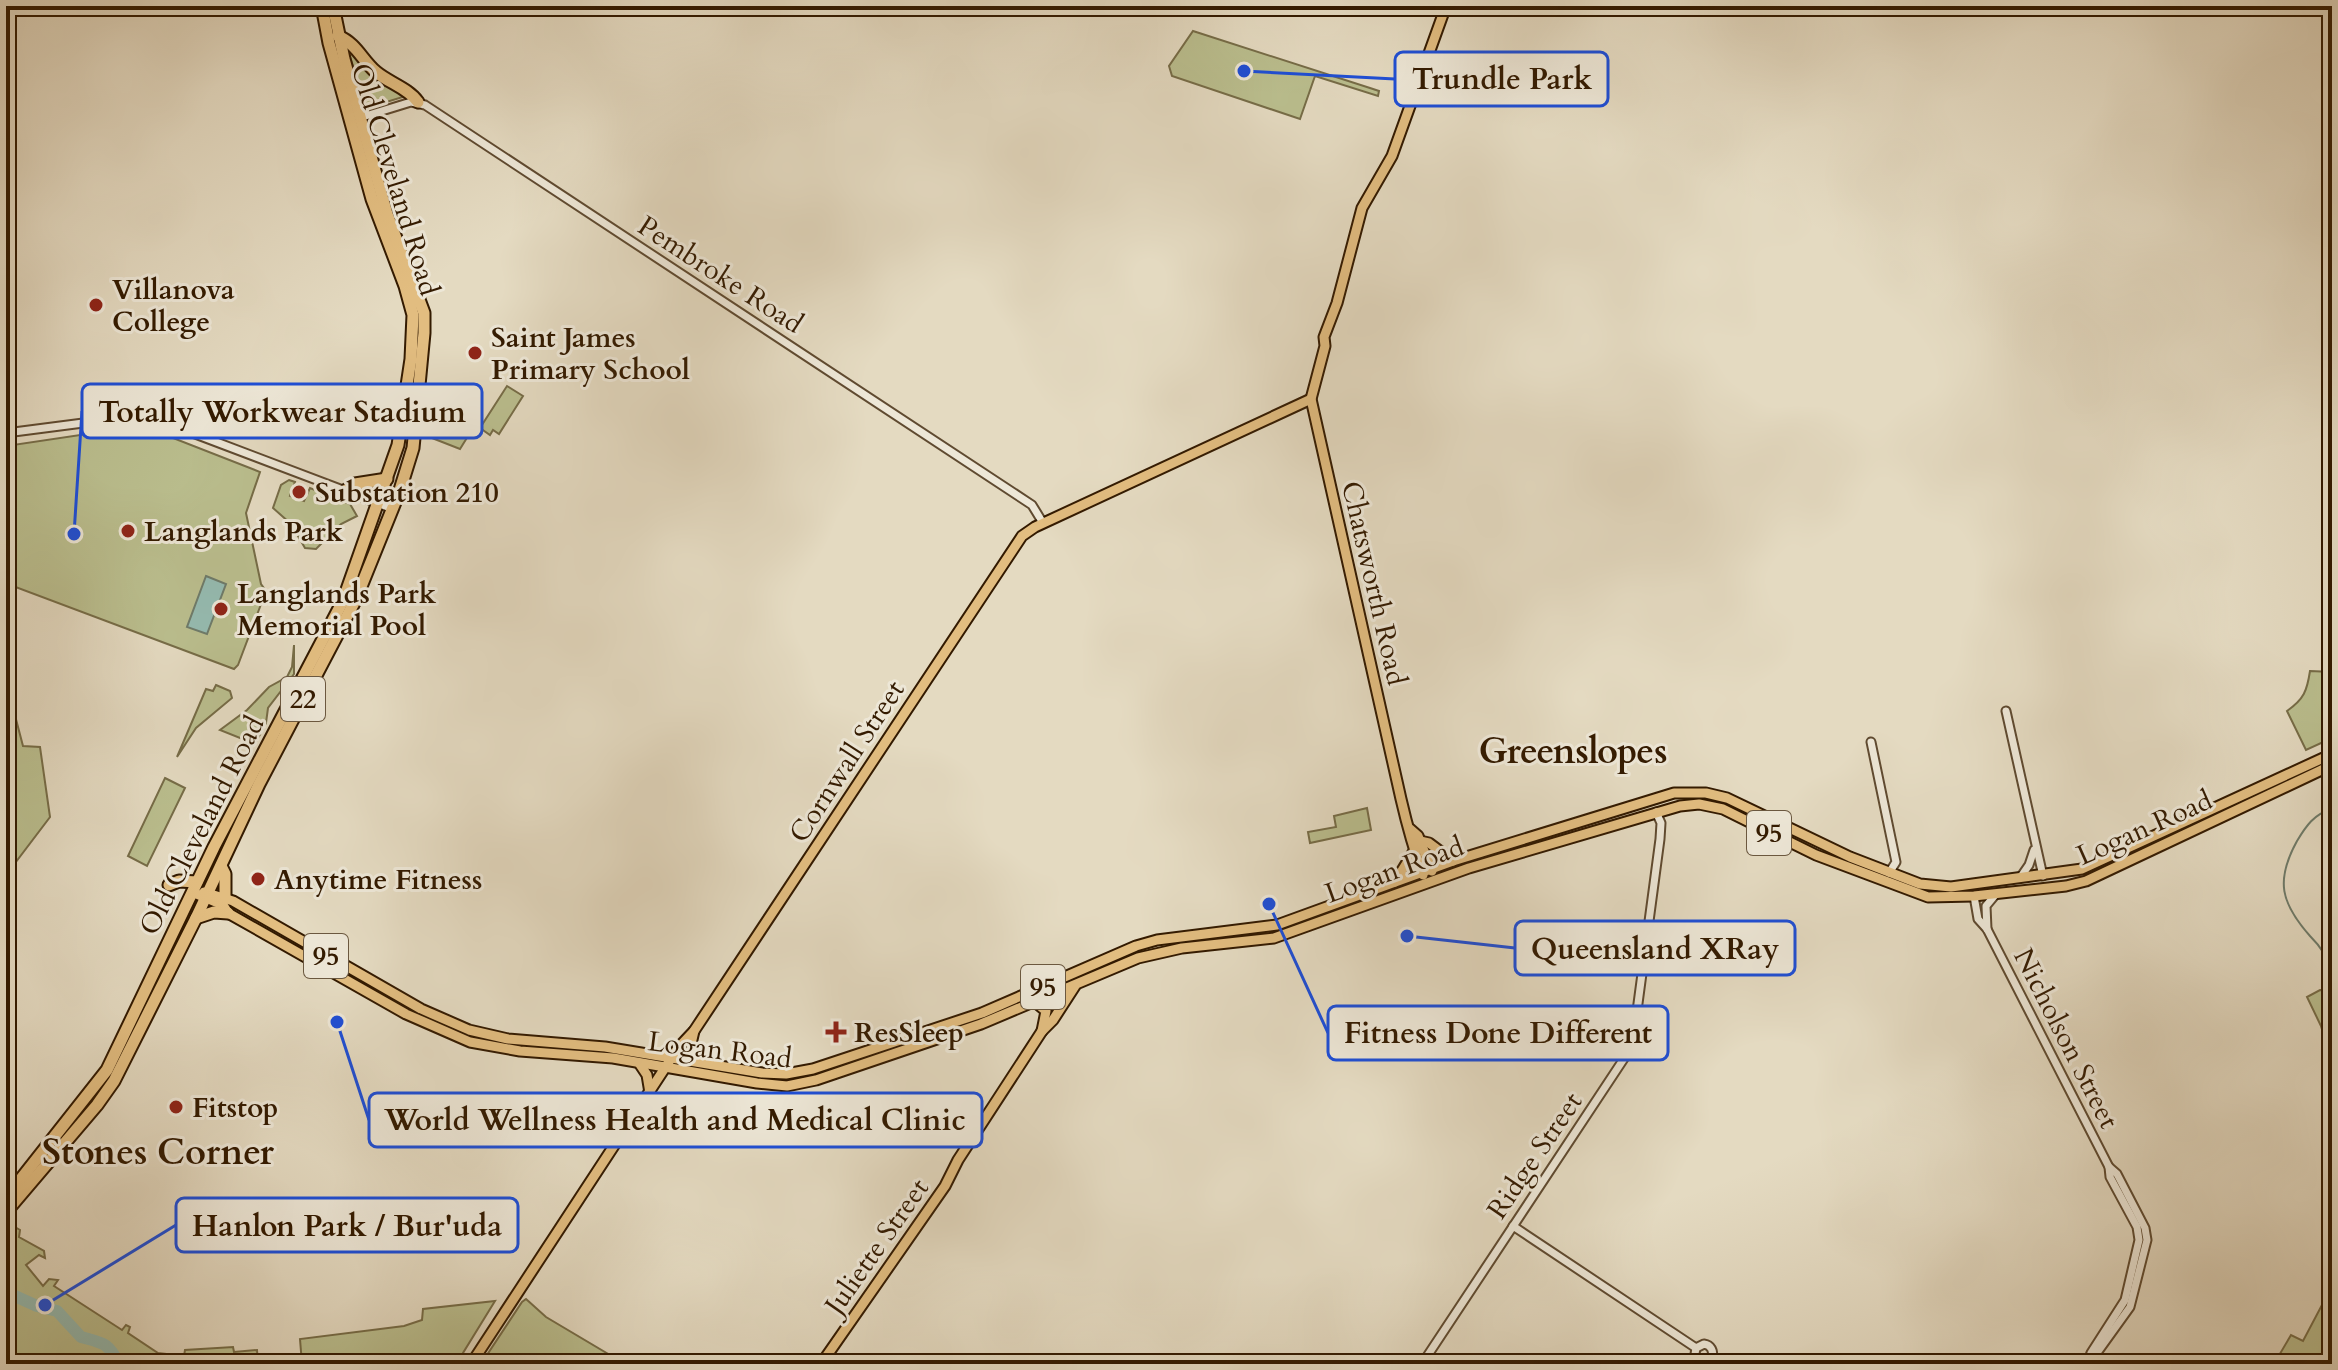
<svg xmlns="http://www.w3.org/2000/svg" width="2338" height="1370" font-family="Cardo,serif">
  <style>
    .green { fill: #babe8e; stroke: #766c47; stroke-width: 2 }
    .water { fill: #95bbb1; stroke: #6e7b6a; stroke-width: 2 }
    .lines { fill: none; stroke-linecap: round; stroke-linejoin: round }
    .stream { stroke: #6e7b6a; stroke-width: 2 }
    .river { stroke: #95bbb1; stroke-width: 12 }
    .minor-casing { stroke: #5f4a30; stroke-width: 11 }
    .major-casing { stroke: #331a00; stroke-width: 13 }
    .highway-casing { stroke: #331a00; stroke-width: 15 }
    .minor { stroke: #ede7d7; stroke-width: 7 }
    .major { stroke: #e2bd80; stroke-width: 9 }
    .highway { stroke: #e2bd80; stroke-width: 11 }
    .poi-dot { fill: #8f2418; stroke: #ede7d7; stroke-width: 3 }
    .labels { text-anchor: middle; stroke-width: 6; stroke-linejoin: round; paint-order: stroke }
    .shield { fill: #ede7d7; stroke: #6b5840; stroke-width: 2 }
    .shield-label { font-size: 26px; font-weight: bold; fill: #331a00 }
    .street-label { font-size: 28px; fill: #331a00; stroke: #ede7d7 }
    .poi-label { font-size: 28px; font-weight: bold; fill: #331a00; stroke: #ede7d7; text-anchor: start }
    .district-label { font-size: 36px; font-weight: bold; fill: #331a00; stroke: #ede7d7 }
    .leader { fill: none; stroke: #1d4ed8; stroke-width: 3 }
    .callout-dot { fill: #1d4ed8; stroke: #ede7d7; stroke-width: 3 }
    .callout { fill: #ede7d7; stroke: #1d4ed8; stroke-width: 3 }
    .callout-label { font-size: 30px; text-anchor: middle; font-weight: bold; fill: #331a00 }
  </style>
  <rect width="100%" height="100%" fill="#e4dac1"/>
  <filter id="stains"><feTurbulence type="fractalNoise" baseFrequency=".0025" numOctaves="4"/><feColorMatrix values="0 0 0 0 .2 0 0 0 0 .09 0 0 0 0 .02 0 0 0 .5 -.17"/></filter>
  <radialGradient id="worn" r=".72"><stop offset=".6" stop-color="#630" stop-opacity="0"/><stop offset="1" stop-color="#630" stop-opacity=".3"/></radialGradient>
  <g class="green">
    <polygon points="1193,31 1370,88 1379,91 1378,96 1315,76 1300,119 1172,76 1169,66"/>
    <polygon points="346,45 356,52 370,74 406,96 367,108"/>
    <polygon points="507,386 523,396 499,434 493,430 490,435 480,428"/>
    <polygon points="438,404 473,428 460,449 432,438 434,407"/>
    <polygon points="134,427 145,427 260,472 246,513 261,584 266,591 238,665 234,669 13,586 6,603 6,446"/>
    <polygon points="289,480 295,482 290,496 304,501 310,488 350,504 357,516 341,524 316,549 305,548 291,524 273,508 281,485"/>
    <polygon points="294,645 294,674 268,708 266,723 255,744 220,730 247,710 269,687 287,677 292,667"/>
    <path d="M2310,671L2332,672V738L2306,750L2287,711C2304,699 2307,691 2310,671Z"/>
    <polygon points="6,681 23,746 40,747 50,817 6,875"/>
    <polygon points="216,685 230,691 232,698 196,728 177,757 206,689 213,691"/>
    <polygon points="165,778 185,788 147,866 128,856"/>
    <polygon points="1367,808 1371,830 1310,843 1308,832 1336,827 1334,816"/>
    <polygon points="2320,990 2332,991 2332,1063 2321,1026 2307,997"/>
    <polygon points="8,1223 20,1230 19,1237 44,1251 45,1258 39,1255 26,1265 43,1286 49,1279 58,1280 54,1286 122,1330 126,1325 130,1327 128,1333 158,1353 184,1356 185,1350 233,1347 234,1352 257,1350 258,1364 66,1364 55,1358 51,1364 6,1364 6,1224"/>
    <polygon points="2332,1286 2332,1364 2274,1364 2291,1335 2303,1341"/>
    <polygon points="526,1299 546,1317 625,1364 481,1364 522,1302"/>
    <polygon points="495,1301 463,1353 460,1364 302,1364 300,1339 404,1326 422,1320 423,1309"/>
  </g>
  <polygon class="water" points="206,576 226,584 207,634 187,627"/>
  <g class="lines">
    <path class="stream" d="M2332,809C2314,814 2306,826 2297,841C2275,881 2281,903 2310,936C2318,944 2327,955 2329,967C2333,989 2314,1022 2332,1039"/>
    <path class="river" d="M6,1292L37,1306L57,1311L81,1337C103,1343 108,1342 119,1364"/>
    <defs>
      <g id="minor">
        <polyline points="359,118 411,102 425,105 1032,505 1043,523"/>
        <polyline points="6,433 145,415 393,509"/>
        <polyline points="2006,711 2043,876"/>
        <polyline points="1871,742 1896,862 1889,873"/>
        <polyline points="2020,878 2029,865 2034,850"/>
        <polyline points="1974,896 1978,919 1987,929 2109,1167 2110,1177 2137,1227 2139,1240 2125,1300 2091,1353 2087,1364"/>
        <polyline points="1987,929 1986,906 1996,894"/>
        <polyline points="1513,1226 1696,1348"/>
        <polyline points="1696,1348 1695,1354 1699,1361 1705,1362 1712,1358"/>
        <path d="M1696,1348L1704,1344C1711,1345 1714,1351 1712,1358"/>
        <polyline points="1422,1364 1627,1054 1635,1026 1660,839 1661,823 1656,812"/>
        <polyline points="2089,1364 2130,1307 2147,1240 2145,1228 2117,1174 2109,1167"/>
      </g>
      <g id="major">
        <polyline points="1410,829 1418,836 1432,871"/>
        <polyline points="1420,841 1429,843 1453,861"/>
        <path d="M1423,875C1414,850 1407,825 1401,799L1311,399L1325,346L1324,337L1337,303L1362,208L1392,156L1446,6"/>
        <polyline points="1395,882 1414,851"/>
        <polyline points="192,892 223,905 228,913 406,1014 470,1042 520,1051 613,1058 757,1083 787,1086 816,1080 981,1024 1138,958 1182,948 1274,938 1469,868 1680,806 1699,804 1723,809 1816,855 1928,897 1974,896 2066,886 2086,881 2332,765"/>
        <polyline points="204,892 233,901 421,1009 469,1030 508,1039 605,1047 762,1073 786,1074 813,1069 982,1013 1136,946 1157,940 1277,925 1453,861 1674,793 1706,793 1727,798 1850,857 1920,884 1951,887 2082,869 2332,754"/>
        <polyline points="1035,1002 1046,1011 1042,1031"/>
        <polyline points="694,1031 691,1044 698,1062"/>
        <polyline points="639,1063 647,1075 650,1093"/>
        <polyline points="471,1364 678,1048 694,1031 1022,536 1035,527 1311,399"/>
        <polyline points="821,1364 945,1186 958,1160 1042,1031 1053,1020 1075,986"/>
      </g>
      <g id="highway">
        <path d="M338,36C357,44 361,59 376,72C389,83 408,88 418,102"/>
        <polyline points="345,491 355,484 387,479"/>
        <polyline points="221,866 225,874 225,897"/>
        <polyline points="169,885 179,881 197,882"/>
        <polyline points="196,918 214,912 228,913"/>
        <polyline points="6,1198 107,1070 214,847 343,601 398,445 411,359 413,315 405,286 372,199 329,43 322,6"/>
        <polyline points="6,1212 97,1105 114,1081 196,918 259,784 356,599 400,490 413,448 424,333 424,313 387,214 344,59 333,6"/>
      </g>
    </defs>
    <use href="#minor" class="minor-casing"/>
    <use href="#major" class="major-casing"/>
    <use href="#highway" class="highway-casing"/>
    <use href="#minor" class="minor"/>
    <use href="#major" class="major"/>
    <use href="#highway" class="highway"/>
  </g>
  <g class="poi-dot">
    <circle cx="96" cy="305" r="8"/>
    <circle cx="475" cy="353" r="8"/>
    <circle cx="299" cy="492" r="8"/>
    <circle cx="128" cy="531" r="8"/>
    <circle cx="221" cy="609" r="8"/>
    <circle cx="258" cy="879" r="8"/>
    <path d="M832 1020h8v8h8v8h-8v8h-8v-8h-8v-8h8z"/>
    <circle cx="176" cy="1107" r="8"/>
  </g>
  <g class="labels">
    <g class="shield">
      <rect x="281" y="677" width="44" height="44" rx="6"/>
      <rect x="1747" y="811" width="44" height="44" rx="6"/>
      <rect x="304" y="934" width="44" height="44" rx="6"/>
      <rect x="1021" y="965" width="44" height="44" rx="6"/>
    </g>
    <g class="shield-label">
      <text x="303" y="708">22</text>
      <text x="1769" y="842">95</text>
      <text x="326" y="965">95</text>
      <text x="1043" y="996">95</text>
    </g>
    <g class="street-label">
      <text transform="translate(396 179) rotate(73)" y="10">Old Cleveland Road</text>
      <text transform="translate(721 274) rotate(33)" y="10">Pembroke Road</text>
      <text transform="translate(1375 583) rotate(77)" y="10">Chatsworth Road</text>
      <text transform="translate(846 761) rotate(-57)" y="10">Cornwall Street</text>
      <text transform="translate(201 825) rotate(-63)" y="10">Old Cleveland Road</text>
      <text transform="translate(2144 827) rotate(-24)" y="10">Logan Road</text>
      <text transform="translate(1394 869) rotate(-20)" y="10">Logan Road</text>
      <text transform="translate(2067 1038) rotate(63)" y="10">Nicholson Street</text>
      <text transform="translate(720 1049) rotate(7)" y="10">Logan Road</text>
      <text transform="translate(1534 1155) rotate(-56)" y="10">Ridge Street</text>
      <text transform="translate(876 1246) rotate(-55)" y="10">Juliette Street</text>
    </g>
    <g class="poi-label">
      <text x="112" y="299">Villanova<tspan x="112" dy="32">College</tspan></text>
      <text x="491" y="347">Saint James<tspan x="491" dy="32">Primary School</tspan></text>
      <text x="315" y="502">Substation 210</text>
      <text x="144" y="541">Langlands Park</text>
      <text x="237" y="603">Langlands Park<tspan x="237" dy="32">Memorial Pool</tspan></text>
      <text x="274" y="889">Anytime Fitness</text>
      <text x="854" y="1042">ResSleep</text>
      <text x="192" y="1117">Fitstop</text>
    </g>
    <g class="district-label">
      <text x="1573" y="763">Greenslopes</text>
      <text x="158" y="1164">Stones Corner</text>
    </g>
  </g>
  <path class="leader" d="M1244 71L1395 79M74 534L82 411M1407 936L1515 948M1269 904L1328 1033M337 1022L369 1120M45 1305L176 1225"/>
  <g class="callout-dot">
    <circle cx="1244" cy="71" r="8"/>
    <circle cx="74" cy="534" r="8"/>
    <circle cx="1407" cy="936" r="8"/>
    <circle cx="1269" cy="904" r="8"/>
    <circle cx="337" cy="1022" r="8"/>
    <circle cx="45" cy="1305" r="8"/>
  </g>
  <g class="callout">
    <rect x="1395" y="52" width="213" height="54" rx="8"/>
    <rect x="82" y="384" width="400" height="54" rx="8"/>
    <rect x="1515" y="921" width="280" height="54" rx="8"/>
    <rect x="1328" y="1006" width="340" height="54" rx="8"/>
    <rect x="369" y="1093" width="613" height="54" rx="8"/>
    <rect x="176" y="1198" width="342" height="54" rx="8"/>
  </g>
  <g class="callout-label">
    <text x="1502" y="89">Trundle Park</text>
    <text x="282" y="422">Totally Workwear Stadium</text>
    <text x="1655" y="959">Queensland XRay</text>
    <text x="1498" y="1043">Fitness Done Different</text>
    <text x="675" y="1130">World Wellness Health and Medical Clinic</text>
    <text x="347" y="1236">Hanlon Park / Bur'uda</text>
  </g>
  <rect width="2338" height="1370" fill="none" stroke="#e4dac1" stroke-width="32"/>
  <rect x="8" y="8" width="2322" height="1354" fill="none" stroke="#331a00" stroke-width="4"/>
  <rect x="16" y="16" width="2306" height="1338" fill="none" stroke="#331a00" stroke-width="2"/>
  <rect width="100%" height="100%" filter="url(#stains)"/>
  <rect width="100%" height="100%" fill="url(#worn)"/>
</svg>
